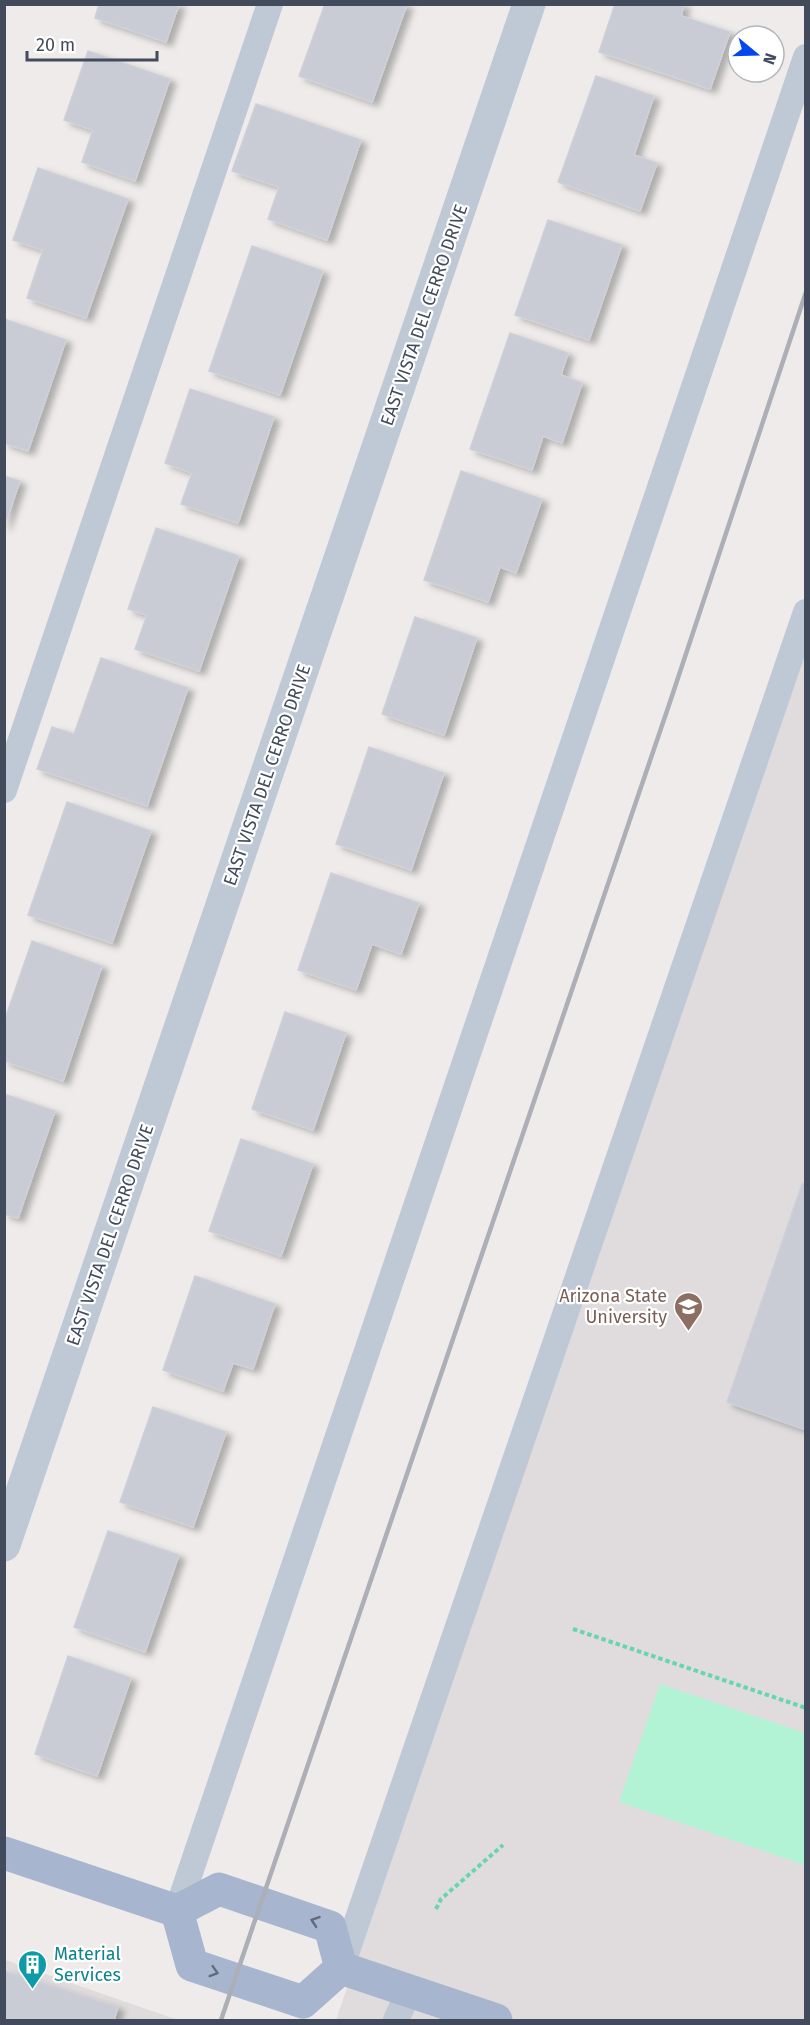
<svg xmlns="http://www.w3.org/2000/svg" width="810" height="2025" font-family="'Fira Sans',sans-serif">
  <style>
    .education { fill: #e0dcdd }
    .green { fill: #b2f3d6 }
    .building { fill: #c9ccd4; stroke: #ced0d8; stroke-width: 1.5; filter: url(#shadow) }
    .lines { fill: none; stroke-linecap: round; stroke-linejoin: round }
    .path { stroke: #67d5b0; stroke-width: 4; stroke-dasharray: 4.5 3; stroke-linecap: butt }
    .service { stroke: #bfc8d5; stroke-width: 26 }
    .minor { stroke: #bfc8d5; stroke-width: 33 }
    .primary { stroke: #a7b5cf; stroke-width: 33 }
    .rail { stroke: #adafb7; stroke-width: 4.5 }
    .oneway { stroke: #606b7e }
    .labels { text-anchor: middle; stroke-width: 4.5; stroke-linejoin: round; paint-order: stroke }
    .street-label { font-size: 18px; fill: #424b5b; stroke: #fff }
    .education-label { font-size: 18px; fill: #785e54; stroke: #fff; text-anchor: end }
    .culture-label { font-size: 18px; fill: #0d838f; stroke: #fff; text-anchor: start }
  </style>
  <defs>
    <filter id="shadow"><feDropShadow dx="6" dy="4" stdDeviation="3" flood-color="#0004"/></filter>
  </defs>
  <rect width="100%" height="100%" fill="#efebeb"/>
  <g class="education">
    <polygon points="805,643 805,2020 336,2020"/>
    <polygon points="5,1960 178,2020 5,2020"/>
  </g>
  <polygon class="green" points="660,1684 805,1733 805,1865 619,1802"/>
  <g class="building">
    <polygon points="99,4 179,4 166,42 95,18"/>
    <polygon points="325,4 407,4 372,102 299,76"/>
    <polygon points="615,4 684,4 681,16 730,32 710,89 599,52"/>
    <polygon points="88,51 170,79 135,181 82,162 93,130 64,120"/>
    <polygon points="596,76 654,96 634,155 657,163 640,211 558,182"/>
    <polygon points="256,104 361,140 327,240 268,219 279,187 232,171"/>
    <polygon points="38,168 128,199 86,318 27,298 43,250 13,240"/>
    <polygon points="548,220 622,245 589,340 515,315"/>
    <polygon points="252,246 323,271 280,395 209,371"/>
    <polygon points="4,319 66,340 28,451 4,443"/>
    <polygon points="510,333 568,353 561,375 582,383 562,443 543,436 532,470 470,449"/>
    <polygon points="190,389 274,417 238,523 181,504 192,473 165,463"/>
    <polygon points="461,471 542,499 516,573 500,567 488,602 424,580"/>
    <polygon points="4,476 20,481 4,527"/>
    <polygon points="156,528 239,556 199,671 135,649 147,615 128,609"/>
    <polygon points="415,617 477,638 444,735 382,714"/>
    <polygon points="101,658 188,688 147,806 37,769 52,727 74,734"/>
    <polygon points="369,747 444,773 411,870 336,844"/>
    <polygon points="67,802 151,831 112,943 28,915"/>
    <polygon points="331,873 419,903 401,954 372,944 356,990 298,970"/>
    <polygon points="32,941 102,966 63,1081 4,1061 4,1022"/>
    <polygon points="285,1012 346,1033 313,1130 252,1109"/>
    <polygon points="4,1094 55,1111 18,1218 4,1214"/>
    <polygon points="241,1139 313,1164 281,1256 209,1231"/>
    <polygon points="806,1182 806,1430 727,1402 802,1184"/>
    <polygon points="195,1276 275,1304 253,1369 233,1363 223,1391 163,1370"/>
    <polygon points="153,1407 226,1432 193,1527 120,1502"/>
    <polygon points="108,1531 179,1555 145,1652 74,1627"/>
    <polygon points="68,1656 131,1678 97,1776 35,1754"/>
    <polygon points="4,1971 118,2007 114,2020 4,2020"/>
  </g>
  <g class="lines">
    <g class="path">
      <polyline points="573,1629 806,1708"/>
      <polyline points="436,1909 441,1899 503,1845"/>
    </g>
    <g class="service">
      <polyline points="4,790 270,4"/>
      <polyline points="177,1911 806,57"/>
      <polyline points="341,1968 806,612"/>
      <polyline points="396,2020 409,1991"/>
    </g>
    <polyline class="minor" points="4,1545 529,4"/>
    <g class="primary">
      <polyline points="4,1853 177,1911 219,1889 330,1927 341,1968"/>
      <polyline points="177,1911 192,1965 303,2002 341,1968"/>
      <polyline points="341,1968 496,2020"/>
    </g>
    <polyline class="rail" points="221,2020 670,702 806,292"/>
  </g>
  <defs><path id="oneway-chevron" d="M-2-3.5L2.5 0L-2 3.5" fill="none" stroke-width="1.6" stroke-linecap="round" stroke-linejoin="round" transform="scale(1.5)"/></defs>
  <g class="oneway">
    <use href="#oneway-chevron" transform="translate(315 1921) rotate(-161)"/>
    <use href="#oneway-chevron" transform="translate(214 1972) rotate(17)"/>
  </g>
  <defs>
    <symbol id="university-pin" viewBox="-11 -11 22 30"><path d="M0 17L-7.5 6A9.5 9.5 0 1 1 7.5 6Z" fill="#8d6e63" stroke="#fff"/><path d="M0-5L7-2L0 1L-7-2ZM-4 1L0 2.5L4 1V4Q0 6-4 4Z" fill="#fff"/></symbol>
    <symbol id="building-pin" viewBox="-11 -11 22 30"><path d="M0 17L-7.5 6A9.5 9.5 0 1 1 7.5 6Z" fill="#0f9aa8" stroke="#fff"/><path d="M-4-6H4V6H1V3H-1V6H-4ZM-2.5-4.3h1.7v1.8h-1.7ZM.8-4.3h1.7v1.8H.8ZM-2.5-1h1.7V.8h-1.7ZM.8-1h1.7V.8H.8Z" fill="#fff"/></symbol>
  </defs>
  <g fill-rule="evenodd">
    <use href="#university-pin" x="672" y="1290" width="33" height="45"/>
    <use href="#building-pin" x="16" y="1948" width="33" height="45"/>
  </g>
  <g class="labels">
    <g class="street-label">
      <text transform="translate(424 315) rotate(-71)" y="6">EAST VISTA DEL CERRO DRIVE</text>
      <text transform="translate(267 775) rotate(-71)" y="6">EAST VISTA DEL CERRO DRIVE</text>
      <text transform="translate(110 1235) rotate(-71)" y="6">EAST VISTA DEL CERRO DRIVE</text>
    </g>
    <g class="education-label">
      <text x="667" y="1302">Arizona State<tspan x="667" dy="21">University</tspan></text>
    </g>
    <g class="culture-label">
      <text x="54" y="1960">Material<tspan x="54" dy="21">Services</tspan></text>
    </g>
  </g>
  <rect width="810" height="2025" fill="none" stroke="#424b5b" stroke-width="12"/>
  <g transform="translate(756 54) rotate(109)"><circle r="28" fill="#ffffff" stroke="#b3b7bd" stroke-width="1.5"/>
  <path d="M0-4.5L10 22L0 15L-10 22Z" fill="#0446f0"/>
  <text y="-9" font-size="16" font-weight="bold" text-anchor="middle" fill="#424b5b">N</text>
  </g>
  <path d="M27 51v9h130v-9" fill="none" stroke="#424b5b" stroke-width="3"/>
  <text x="36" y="51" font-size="18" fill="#424b5b" stroke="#ffffff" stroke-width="4.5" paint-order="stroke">20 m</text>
</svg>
